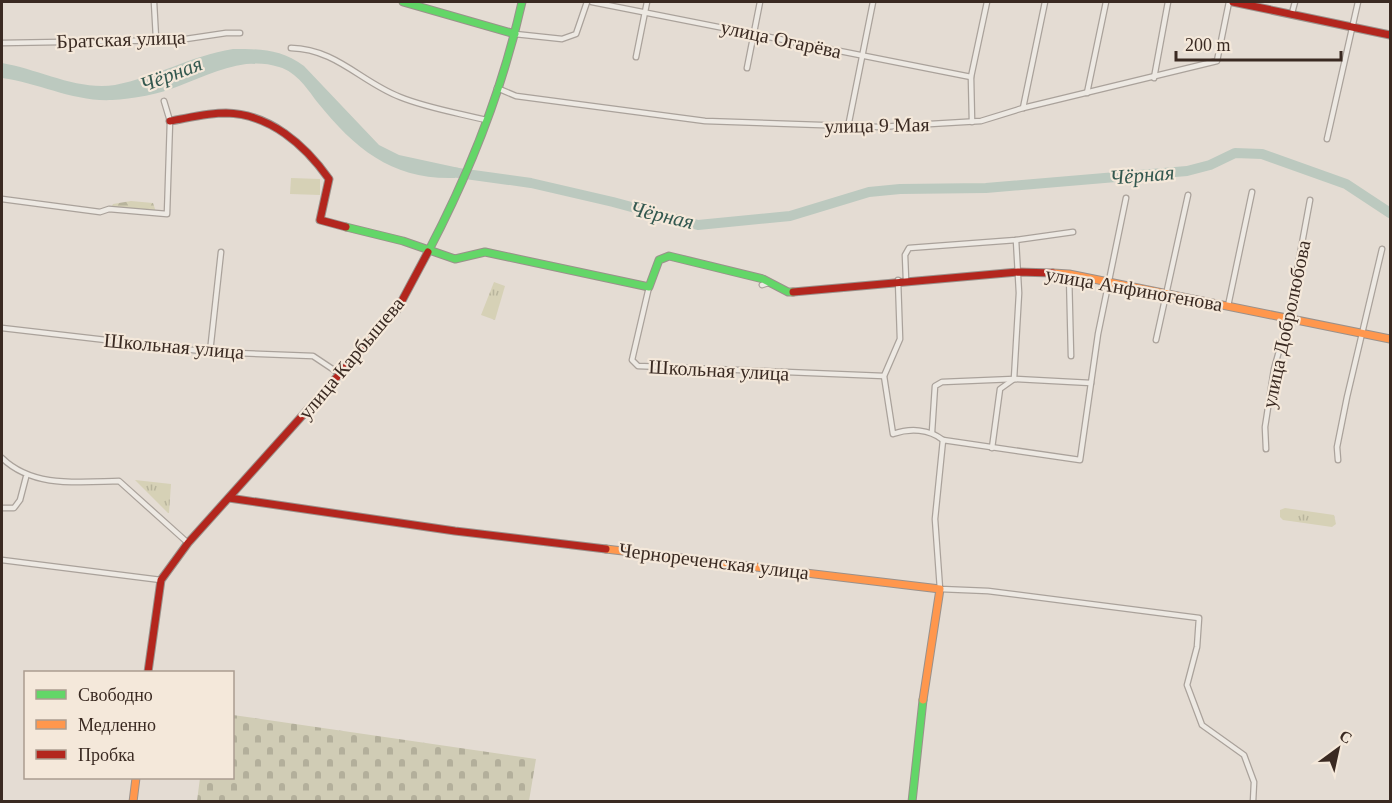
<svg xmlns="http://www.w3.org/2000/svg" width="1392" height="803" font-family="'Times New Roman',serif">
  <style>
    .green { fill: #d6d1b6 }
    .forest { fill: url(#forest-firs) }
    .cemetery { fill: url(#cemetery-stones) }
    .park { fill: url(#park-tufts) }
    .water { fill: #bcc9bf }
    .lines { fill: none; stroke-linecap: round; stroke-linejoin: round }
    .river { stroke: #bcc9bf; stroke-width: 10 }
    .street-casing { stroke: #aaa29b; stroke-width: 7 }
    .fast-casing { stroke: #9a918b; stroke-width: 9 }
    .slow-casing { stroke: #9a918b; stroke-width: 9 }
    .jam-casing { stroke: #9a918b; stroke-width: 9 }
    .street { stroke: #ede9e3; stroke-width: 4.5 }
    .fast { stroke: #63d668; stroke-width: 7 }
    .slow { stroke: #ff974d; stroke-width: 7 }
    .jam { stroke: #b3261e; stroke-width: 7 }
    .labels { text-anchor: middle; stroke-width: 4.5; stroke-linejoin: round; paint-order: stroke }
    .street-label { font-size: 20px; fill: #3a2a22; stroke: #f4e8da }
    .water-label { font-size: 21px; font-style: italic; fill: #33584f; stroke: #f4e8da }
  </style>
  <defs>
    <pattern id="forest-firs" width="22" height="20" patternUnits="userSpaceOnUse" patternTransform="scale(1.5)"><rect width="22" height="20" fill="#d6d1b6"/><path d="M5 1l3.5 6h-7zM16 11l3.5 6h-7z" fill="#b8b49c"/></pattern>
    <pattern id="cemetery-stones" width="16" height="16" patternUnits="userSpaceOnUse" patternTransform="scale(1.5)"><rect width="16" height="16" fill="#d0ccb5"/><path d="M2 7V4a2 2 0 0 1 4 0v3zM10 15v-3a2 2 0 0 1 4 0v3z" fill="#b3af9b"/></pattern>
    <pattern id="park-tufts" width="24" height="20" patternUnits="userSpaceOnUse" patternTransform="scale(1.5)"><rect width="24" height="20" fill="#d6d1b6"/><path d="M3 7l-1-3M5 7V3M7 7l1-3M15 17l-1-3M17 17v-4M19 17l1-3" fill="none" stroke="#b8b49c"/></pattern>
  </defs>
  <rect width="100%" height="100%" fill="#e4dcd3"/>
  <polygon class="green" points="291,178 320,179 320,195 290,194"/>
  <polygon class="forest" points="131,201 153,203 156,212 153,215 110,210 113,204"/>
  <polygon class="cemetery" points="233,715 536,759 529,801 197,801 200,778 232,778"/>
  <g class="park">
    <polygon points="494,282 505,286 495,320 481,315"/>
    <polygon points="135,480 171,484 169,513 168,513"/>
    <polygon points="1285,508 1334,515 1336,524 1332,527 1283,520 1280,517 1280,510"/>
  </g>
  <path class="water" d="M233,49C260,49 281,49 304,66L379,145L399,155L459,168L455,178C393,180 356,150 318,103C308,90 297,72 279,67C244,56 211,74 179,86C160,94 132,99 112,100C74,102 39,83 2,78V63C38,69 78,91 115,85C156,77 190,56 233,49Z"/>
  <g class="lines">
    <polyline class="river" points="444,171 531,183 613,202 698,225 790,216 869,192 900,189 986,188 1187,171 1210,165 1235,153 1262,154 1346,184 1390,213"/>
    <defs>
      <g id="street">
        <polyline points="154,2 156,38"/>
        <polyline points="592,2 971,77"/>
        <polyline points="1292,13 1295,2"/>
        <polyline points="515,34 562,39 576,34 587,2"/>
        <polyline points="2,43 179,40 226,33 240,33"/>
        <path d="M291,48C336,49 361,82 400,97C427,108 458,113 486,120"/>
        <polyline points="636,57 647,2"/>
        <polyline points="747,68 760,2"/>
        <polyline points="1154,78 1168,2"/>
        <polyline points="497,88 516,96 705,121 879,127 981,121 1023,108 1217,61 1229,2"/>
        <polyline points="1087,93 1106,2"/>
        <polyline points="1023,108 1045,2"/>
        <polyline points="972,122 971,77 987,2"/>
        <polyline points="848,127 873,2"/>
        <polyline points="1327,139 1358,2"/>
        <polyline points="1126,198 1098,334 1080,460 943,440 935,519 940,589 988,591 1199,618 1197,647 1187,685 1202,725 1244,755 1254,782 1253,802"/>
        <polyline points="2,199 100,212 109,209 167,214 170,121 164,101"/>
        <polyline points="1069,274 1071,356"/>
        <path d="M898,280L900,339L884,376L893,434C910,428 929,429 943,440"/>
        <polyline points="906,280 905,255 909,248 1016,240 1073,232"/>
        <polyline points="762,285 768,283"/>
        <polyline points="649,287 632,360 638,366 884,376"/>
        <polyline points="1228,306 1252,192"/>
        <polyline points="2,328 210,352 313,356 340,374"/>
        <polyline points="1156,340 1188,195"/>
        <polyline points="210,352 221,252"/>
        <polyline points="932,432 935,386 942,382 1014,379 1091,383"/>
        <polyline points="992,448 1000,389 1014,379 1019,293 1016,240"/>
        <polyline points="1266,449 1265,427 1274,369 1288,319 1310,200"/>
        <path d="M2,458C33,488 78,482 119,481L188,543"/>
        <polyline points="1338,460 1337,447 1347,397 1382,249"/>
        <polyline points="2,508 14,508 20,500 26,477"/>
        <polyline points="2,560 161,580"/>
      </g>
      <g id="fast">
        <polyline points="403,2 515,34"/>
        <polyline points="346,227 403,241 455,259 485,252 649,287 659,260 669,256 763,279 788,292 793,292"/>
        <path d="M428,252C469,174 503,88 522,2"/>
        <polyline points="912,802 923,700"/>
      </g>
      <g id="slow">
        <polyline points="1053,273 1069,274 1390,339"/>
        <polyline points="606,549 940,589 923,700"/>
        <polyline points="133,802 136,778"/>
      </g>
      <g id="jam">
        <polyline points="1233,2 1390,35"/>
        <path d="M170,121C188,118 207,113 226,113C270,114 305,145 329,179L320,220L346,227"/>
        <polyline points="793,292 1018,272 1053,273"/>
        <polyline points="229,498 455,531 606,549"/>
        <polyline points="148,672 161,580 188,543 397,310 428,252"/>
      </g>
    </defs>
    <use href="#street" class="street-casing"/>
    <use href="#fast" class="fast-casing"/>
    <use href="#slow" class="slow-casing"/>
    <use href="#jam" class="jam-casing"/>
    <use href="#street" class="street"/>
    <use href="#fast" class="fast"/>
    <use href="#slow" class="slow"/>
    <use href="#jam" class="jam"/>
  </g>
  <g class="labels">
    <g class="street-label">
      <text transform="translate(121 39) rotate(-2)" y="7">Братская улица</text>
      <text transform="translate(781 39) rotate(12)" y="7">улица Огарёва</text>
      <text transform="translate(877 125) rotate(-1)" y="7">улица 9 Мая</text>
      <text transform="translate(1134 289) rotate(10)" y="7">улица Анфиногенова</text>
      <text transform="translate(1286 324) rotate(-78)" y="7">улица Добролюбова</text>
      <text transform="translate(174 346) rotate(5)" y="7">Школьная улица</text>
      <text transform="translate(351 358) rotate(-50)" y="7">улица Карбышева</text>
      <text transform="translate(719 370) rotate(3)" y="7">Школьная улица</text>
      <text transform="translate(714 561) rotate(7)" y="7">Чернореченская улица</text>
    </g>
    <g class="water-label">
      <text transform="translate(171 74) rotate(-21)" y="7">Чёрная</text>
      <text transform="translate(1142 175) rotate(-5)" y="7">Чёрная</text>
      <text transform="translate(662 215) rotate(13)" y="7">Чёрная</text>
    </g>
  </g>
  <rect width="1392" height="803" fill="none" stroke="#3a2a22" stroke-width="6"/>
  <rect x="24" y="671" width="210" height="108" fill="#f4e8da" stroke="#aa9c90" stroke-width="1.5"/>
  <rect x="36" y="690" width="30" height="9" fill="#63d668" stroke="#aa9c90" stroke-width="1.5"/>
  <text x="78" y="701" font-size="18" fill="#3a2a22">Свободно</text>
  <rect x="36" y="720" width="30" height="9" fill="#ff974d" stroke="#aa9c90" stroke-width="1.5"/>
  <text x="78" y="731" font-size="18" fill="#3a2a22">Медленно</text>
  <rect x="36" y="750" width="30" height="9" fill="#b3261e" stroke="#aa9c90" stroke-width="1.5"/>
  <text x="78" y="761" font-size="18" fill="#3a2a22">Пробка</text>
  <g transform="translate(1338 749) rotate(33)" stroke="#f4e8da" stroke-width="4.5" paint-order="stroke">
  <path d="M0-4.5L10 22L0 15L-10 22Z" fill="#3a2a22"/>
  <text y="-9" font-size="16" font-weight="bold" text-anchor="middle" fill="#3a2a22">С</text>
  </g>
  <path d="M1176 51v9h165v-9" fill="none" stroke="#3a2a22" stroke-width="3"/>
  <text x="1185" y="51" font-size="18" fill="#3a2a22" stroke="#f4e8da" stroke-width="4.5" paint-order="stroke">200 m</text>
</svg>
